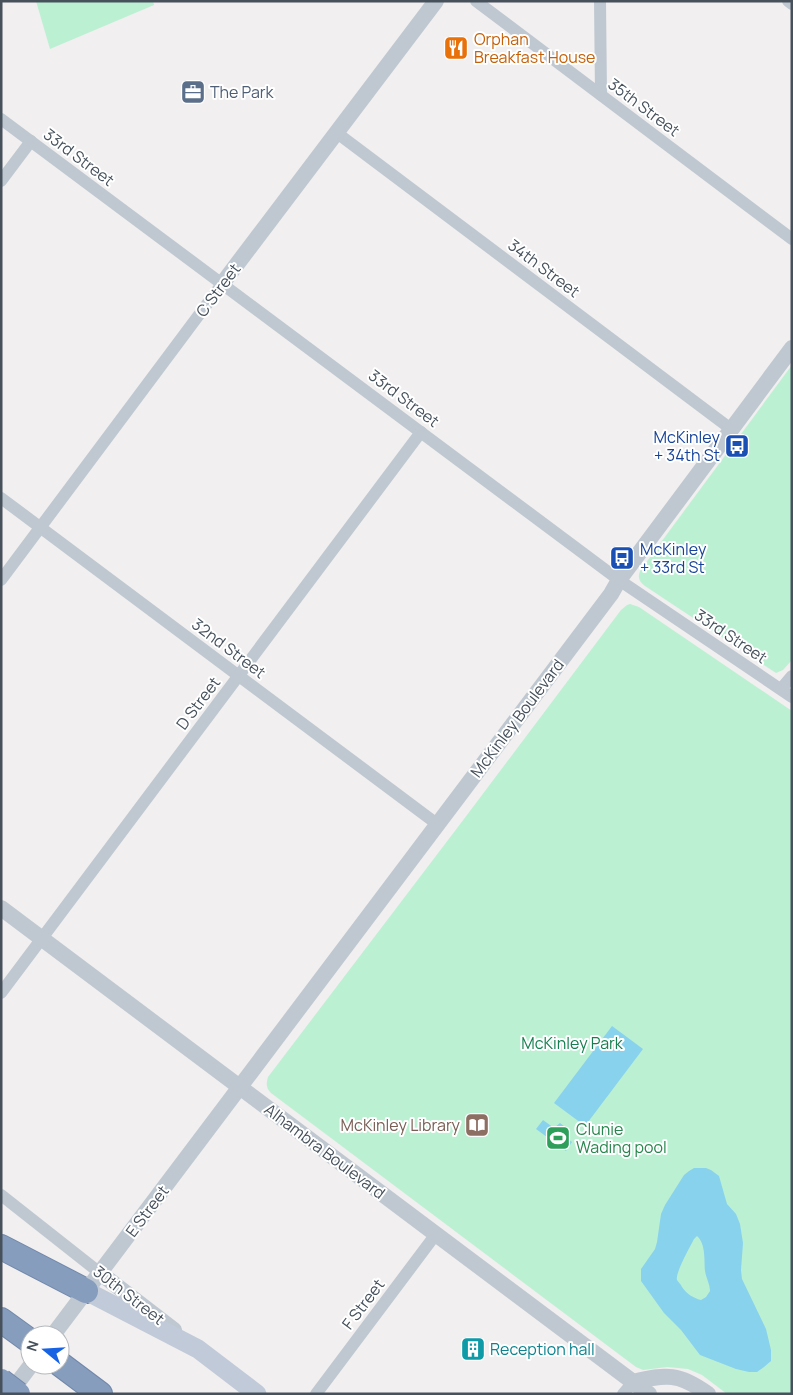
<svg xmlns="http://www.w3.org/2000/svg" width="793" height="1395" font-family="Manrope,sans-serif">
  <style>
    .green { fill: #bcf0d3 }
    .water { fill: #89d2ed; fill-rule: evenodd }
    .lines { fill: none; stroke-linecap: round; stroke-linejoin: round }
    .motorway-casing { stroke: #7188aa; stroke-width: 26 }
    .minor { stroke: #bfc8d1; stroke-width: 12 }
    .tertiary { stroke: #bfc8d1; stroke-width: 16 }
    .secondary { stroke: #c1cad8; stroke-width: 19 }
    .motorway { stroke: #869dbe; stroke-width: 24 }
    .motorway-bridge-casing { stroke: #7188aa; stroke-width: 26; stroke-linecap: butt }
    .motorway-bridge { stroke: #869dbe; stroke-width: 24 }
    .labels { text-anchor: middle; stroke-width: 4; stroke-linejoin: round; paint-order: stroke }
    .food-label { font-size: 16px; fill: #c56008; stroke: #fff; text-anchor: start }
    .service-label { font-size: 16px; fill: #4e5e75; stroke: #fff; text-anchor: start }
    .street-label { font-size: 16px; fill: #46515c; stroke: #fff }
    .transit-label { font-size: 16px; fill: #164399; stroke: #fff; text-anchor: end }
    .park-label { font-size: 16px; fill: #167f51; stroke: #fff }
    .education-label { font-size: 16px; fill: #785e54; stroke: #fff; text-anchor: end }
    .leisure-label { font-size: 16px; fill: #27864d; stroke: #fff; text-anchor: start }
    .culture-label { font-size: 16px; fill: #0d838f; stroke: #fff; text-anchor: start }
  </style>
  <rect width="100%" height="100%" fill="#f1efef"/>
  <g class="green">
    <polygon points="36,1 153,1 154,5 50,49"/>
    <path d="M792,365V660L783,670L776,673L645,586C638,581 637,575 642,568Z"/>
    <path d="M630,604L639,607L792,711V1394H727L702,1375L688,1369L667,1367L643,1370L636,1367L271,1093C266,1088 266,1084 268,1077L464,819L621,610L627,605Z"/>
  </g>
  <g class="water">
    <polygon points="612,1026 643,1049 585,1126 554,1103"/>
    <polygon points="543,1120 554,1128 560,1123 565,1127 562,1134 572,1142 566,1151 536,1129"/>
    <path d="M694,1168H706L711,1170L719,1176L727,1204L736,1214L740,1224L743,1243L741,1270L742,1279L766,1329L771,1350V1361L764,1367L757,1372H749L736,1369L700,1355L681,1330L664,1313L641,1281V1269L655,1249L657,1242L661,1214L665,1205L684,1175L689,1171ZM697,1236C706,1244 704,1260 705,1271C706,1278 710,1284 710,1291L706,1297L701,1300C693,1298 687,1294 682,1287C681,1284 678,1282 677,1280C675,1273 690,1247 694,1239Z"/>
  </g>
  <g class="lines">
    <defs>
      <g id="motorway">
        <polyline points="1,1247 86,1291"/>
        <polyline points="1,1320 30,1341"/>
        <polyline points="60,1364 100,1394"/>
      </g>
    </defs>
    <use href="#motorway" class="motorway-casing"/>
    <g class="minor">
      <polyline points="476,1 792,239"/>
      <polyline points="600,1 601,95"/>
      <polyline points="788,1 792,4"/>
      <polyline points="1,119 619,580 792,697"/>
      <polyline points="337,133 731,429"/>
      <polyline points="1,181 31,141"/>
      <polyline points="1,498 437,824"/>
      <polyline points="1,580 222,284"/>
      <polyline points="781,689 792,676"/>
      <polyline points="1,993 421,432"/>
      <polyline points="1,1195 100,1273"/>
      <polyline points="316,1394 436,1234"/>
      <polyline points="623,1394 633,1382"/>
    </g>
    <g class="tertiary">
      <polyline points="222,284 436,1"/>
      <polyline points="1,908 649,1394"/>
      <polyline points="100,1273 174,1330"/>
      <polyline points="53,1335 611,594 619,580 792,348"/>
      <path d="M633,1382C667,1374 679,1373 708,1394"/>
      <polyline points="9,1394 31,1365"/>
    </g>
    <polyline class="secondary" points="86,1291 198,1349 257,1394"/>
    <use href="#motorway" class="motorway"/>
    <defs>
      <polyline id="motorway-bridge" points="1,1381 18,1394"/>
    </defs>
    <use href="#motorway-bridge" class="motorway-bridge-casing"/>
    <use href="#motorway-bridge" class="motorway-bridge"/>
  </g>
  <defs>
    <symbol id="restaurant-square" viewBox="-11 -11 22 22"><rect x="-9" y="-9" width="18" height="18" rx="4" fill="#e8710a" stroke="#fff"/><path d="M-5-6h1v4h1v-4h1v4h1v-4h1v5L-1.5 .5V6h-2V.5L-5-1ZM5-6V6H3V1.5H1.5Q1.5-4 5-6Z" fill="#fff"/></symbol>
    <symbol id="office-square" viewBox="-11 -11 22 22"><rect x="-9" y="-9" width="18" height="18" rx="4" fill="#5c6f8a" stroke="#fff"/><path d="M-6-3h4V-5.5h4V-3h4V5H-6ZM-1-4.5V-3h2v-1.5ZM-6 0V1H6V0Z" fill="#fff"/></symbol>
    <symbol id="bus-square" viewBox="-11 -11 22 22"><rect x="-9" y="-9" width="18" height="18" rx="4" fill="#1a4fb4" stroke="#fff"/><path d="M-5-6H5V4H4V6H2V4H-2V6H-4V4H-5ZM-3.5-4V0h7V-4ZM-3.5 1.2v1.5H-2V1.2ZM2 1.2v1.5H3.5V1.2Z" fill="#fff"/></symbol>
    <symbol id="library-square" viewBox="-11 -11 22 22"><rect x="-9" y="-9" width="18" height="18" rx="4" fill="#8d6e63" stroke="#fff"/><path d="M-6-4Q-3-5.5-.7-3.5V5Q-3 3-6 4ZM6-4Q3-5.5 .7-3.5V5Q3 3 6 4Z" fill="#fff"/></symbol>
    <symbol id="stadium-square" viewBox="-11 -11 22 22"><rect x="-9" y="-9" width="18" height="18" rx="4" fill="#2e9e5b" stroke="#fff"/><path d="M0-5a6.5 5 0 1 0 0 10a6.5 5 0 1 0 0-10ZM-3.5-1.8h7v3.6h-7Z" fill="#fff"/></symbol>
    <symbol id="building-square" viewBox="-11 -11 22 22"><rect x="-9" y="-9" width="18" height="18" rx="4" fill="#0f9aa8" stroke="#fff"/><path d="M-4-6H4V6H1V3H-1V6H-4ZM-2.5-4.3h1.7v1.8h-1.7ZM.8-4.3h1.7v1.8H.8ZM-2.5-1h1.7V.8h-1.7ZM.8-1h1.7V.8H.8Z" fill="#fff"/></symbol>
  </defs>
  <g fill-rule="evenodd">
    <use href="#restaurant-square" x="442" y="34" width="28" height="28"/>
    <use href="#office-square" x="179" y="78" width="28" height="28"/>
    <use href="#bus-square" x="723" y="432" width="28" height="28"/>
    <use href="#bus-square" x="608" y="544" width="28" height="28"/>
    <use href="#library-square" x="463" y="1111" width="28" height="28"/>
    <use href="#stadium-square" x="544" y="1124" width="28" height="28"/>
    <use href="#building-square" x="459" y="1335" width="28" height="28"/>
  </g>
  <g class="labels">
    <g class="food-label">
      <text x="474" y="45">Orphan<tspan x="474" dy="18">Breakfast House</tspan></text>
    </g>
    <g class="service-label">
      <text x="210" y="98">The Park</text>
    </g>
    <g class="street-label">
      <text transform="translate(644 107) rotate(37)" y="6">35th Street</text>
      <text transform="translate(79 157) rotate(37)" y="6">33rd Street</text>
      <text transform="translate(544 268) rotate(37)" y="6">34th Street</text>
      <text transform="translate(218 290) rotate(-53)" y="6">C Street</text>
      <text transform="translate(404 398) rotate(37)" y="6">33rd Street</text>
      <text transform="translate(731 636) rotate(34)" y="6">33rd Street</text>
      <text transform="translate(229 648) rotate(37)" y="6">32nd Street</text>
      <text transform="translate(198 703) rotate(-53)" y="6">D Street</text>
      <text transform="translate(517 718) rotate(-53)" y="6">McKinley Boulevard</text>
      <text transform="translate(325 1151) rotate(37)" y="6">Alhambra Boulevard</text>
      <text transform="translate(147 1211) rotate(-53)" y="6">E Street</text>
      <text transform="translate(129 1295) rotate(38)" y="6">30th Street</text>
      <text transform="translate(363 1304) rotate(-53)" y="6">F Street</text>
    </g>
    <g class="transit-label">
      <text x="720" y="443">McKinley<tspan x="720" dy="18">+ 34th St</tspan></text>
      <text x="640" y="555" text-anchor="start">McKinley<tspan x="640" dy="18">+ 33rd St</tspan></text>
    </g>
    <g class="park-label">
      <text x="572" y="1049">McKinley Park</text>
    </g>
    <g class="education-label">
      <text x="460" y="1131">McKinley Library</text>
    </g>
    <g class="leisure-label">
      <text x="576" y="1135">Clunie<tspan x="576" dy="18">Wading pool</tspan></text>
    </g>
    <g class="culture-label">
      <text x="490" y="1355">Reception hall</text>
    </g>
  </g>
  <rect width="793" height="1395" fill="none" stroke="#46515c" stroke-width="5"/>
  <g transform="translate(45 1350) rotate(288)"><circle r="24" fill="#ffffff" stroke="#b5b9be"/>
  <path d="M0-4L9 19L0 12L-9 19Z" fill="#1763e3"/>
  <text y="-8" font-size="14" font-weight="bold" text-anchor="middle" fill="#46515c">N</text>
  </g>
</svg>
